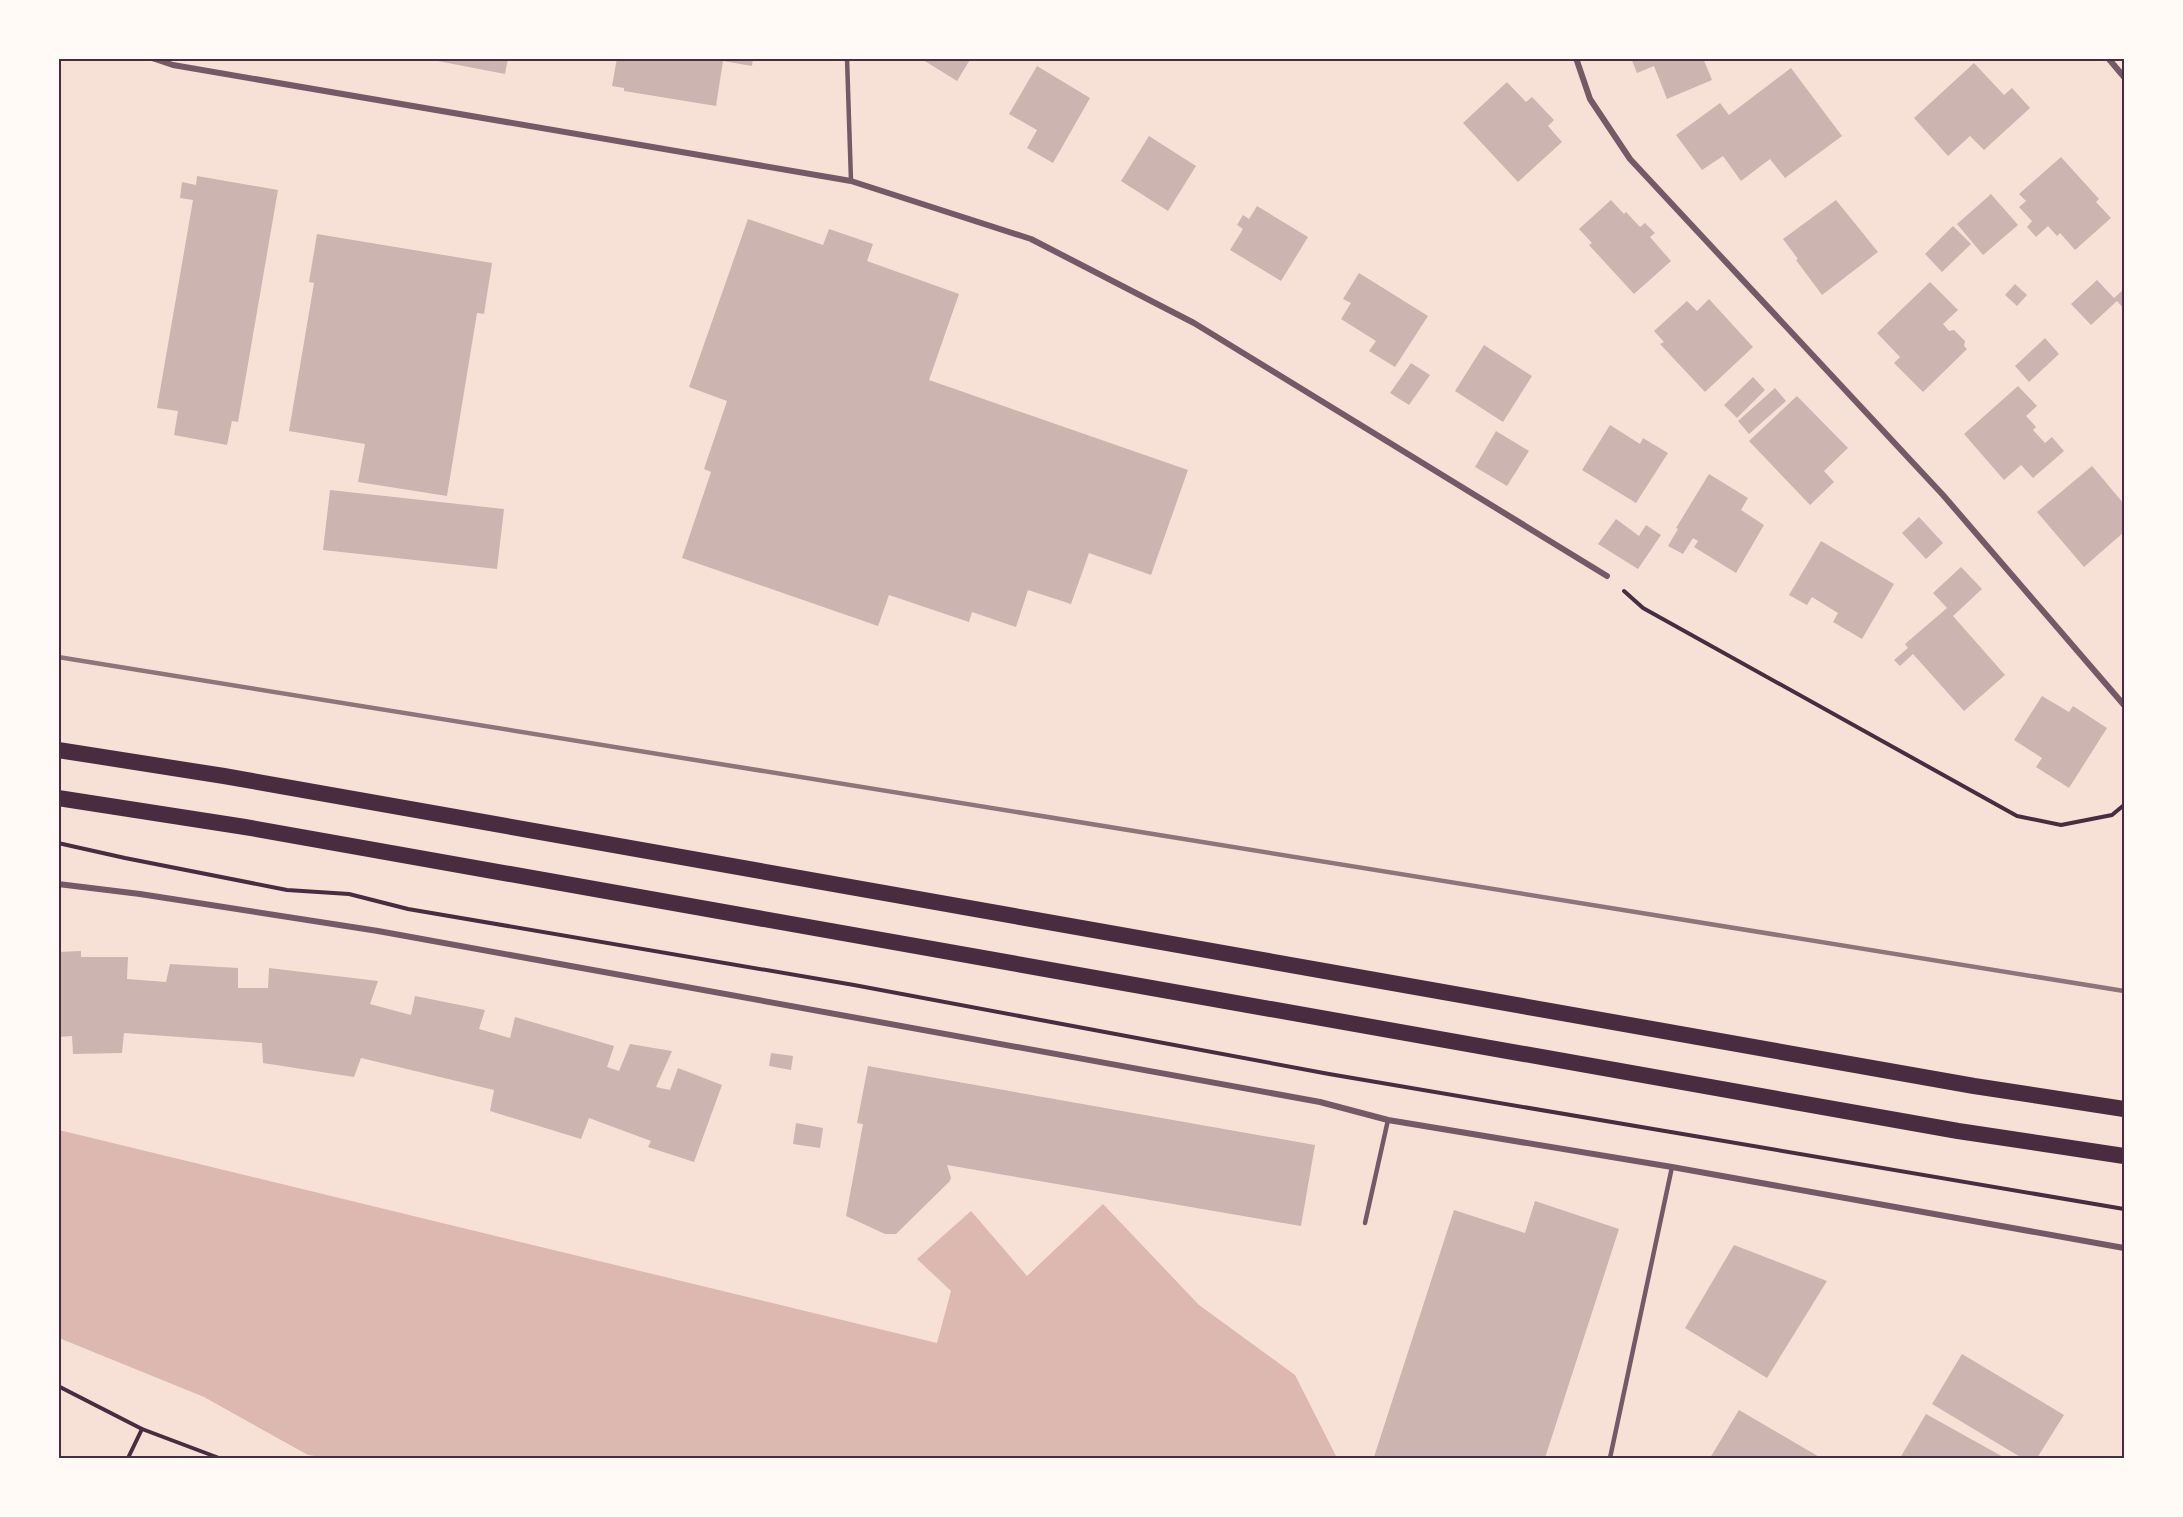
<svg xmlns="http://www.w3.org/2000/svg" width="2183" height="1517" font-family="Quicksand,sans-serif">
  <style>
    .water { fill: #dcb8b0 }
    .building { fill: #ccb4b1 }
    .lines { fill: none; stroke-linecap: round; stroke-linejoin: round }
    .path { stroke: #4a2c40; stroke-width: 4 }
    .service { stroke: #755966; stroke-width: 4.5 }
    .minor { stroke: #755966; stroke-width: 6 }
    .trunk { stroke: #4a2c40; stroke-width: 16 }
    .rail { stroke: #8f747c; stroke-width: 4.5 }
    .neatline { fill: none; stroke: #4a2c40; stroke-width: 2 }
  </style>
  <rect width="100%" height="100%" fill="#f7e1d7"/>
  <polygon class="water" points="59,1130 937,1343 951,1291 917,1259 971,1211 1027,1276 1103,1204 1199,1305 1295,1375 1337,1458 329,1458 308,1455 204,1397 59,1338"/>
  <g class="building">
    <polygon points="422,58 508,58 505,74"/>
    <polygon points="617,58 753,58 752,66 723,61 716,106 624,91 624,88 612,86"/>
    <polygon points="920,58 971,58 957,81"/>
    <polygon points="1631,58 1703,58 1712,80 1667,99 1654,66 1637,73"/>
    <polygon points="1974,63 2004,95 2012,88 2030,108 1984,150 1970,136 1948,156 1914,118"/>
    <polygon points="1037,66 1090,98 1053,163 1027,148 1037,130 1009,114"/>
    <polygon points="1791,68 1842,136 1785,178 1770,159 1741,181 1723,156 1702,170 1676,135 1720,103 1729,115"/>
    <polygon points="1507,82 1526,102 1532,97 1554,120 1548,126 1562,142 1518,182 1463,123"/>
    <polygon points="1149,136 1196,166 1168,211 1121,181"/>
    <polygon points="2061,157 2099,199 2096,202 2111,218 2075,250 2060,233 2057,236 2048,226 2036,237 2027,227 2032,221 2019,207 2026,201 2019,194"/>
    <polygon points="197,176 278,190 238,422 232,421 227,445 174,435 178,411 157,408 193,200 180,198 182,182 196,185"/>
    <polygon points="1991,194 2018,225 1983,255 1957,224"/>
    <polygon points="1611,200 1624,214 1626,212 1640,227 1645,223 1655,233 1650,237 1671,261 1634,294 1589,245 1592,243 1579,229"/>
    <polygon points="1836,200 1878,252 1822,295 1796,260 1798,259 1783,239"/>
    <polygon points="1257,206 1308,237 1281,281 1230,250 1243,229 1237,225 1243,215 1249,219"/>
    <polygon points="748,219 823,245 829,229 873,244 867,261 959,294 929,380 1188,470 1151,575 1089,553 1071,604 1028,590 1016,627 972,612 969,622 889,595 878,626 682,558 711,472 704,469 727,401 689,387"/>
    <polygon points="1953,226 1971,244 1942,272 1925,254"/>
    <polygon points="317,234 492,263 484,314 477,313 447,496 358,482 365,444 289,431 314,283 309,282"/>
    <polygon points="1359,273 1428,316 1395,367 1369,351 1376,341 1341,319 1351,303 1343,299"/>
    <polygon points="2097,280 2114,298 2124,289 2124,309 2117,301 2091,325 2071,304"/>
    <polygon points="1930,282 1958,310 1943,324 1949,331 1954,330 1965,341 1964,346 1967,349 1923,392 1894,363 1900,357 1877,333"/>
    <polygon points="2015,284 2027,295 2017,306 2005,295"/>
    <polygon points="1709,299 1753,347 1705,392 1660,344 1664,342 1654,331 1687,301 1697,311"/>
    <polygon points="2045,338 2059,354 2029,382 2015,366"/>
    <polygon points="1484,345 1532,376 1503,422 1455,391"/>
    <polygon points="1411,363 1430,375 1409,405 1390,393"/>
    <polygon points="1753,377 1765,390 1737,418 1724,405"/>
    <polygon points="2018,386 2037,406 2026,416 2036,427 2033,430 2045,443 2052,437 2064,451 2033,478 2021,465 2004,480 1964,434"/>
    <polygon points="1775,388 1786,401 1749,434 1738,421"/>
    <polygon points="1797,396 1848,448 1824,471 1834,482 1810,505 1749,441"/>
    <polygon points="1610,425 1640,444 1643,438 1668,453 1636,503 1582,470"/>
    <polygon points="1496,431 1529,451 1507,486 1475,467"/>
    <polygon points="2092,466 2124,504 2124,532 2084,567 2037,512"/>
    <polygon points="1709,474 1748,498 1741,510 1764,525 1736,573 1694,547 1698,541 1693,538 1683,554 1668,546 1678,529 1676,528"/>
    <polygon points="330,490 504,509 497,569 323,550"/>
    <polygon points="1919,517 1943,543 1926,559 1902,533"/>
    <polygon points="1616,519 1639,536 1646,525 1661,535 1638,569 1598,544"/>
    <polygon points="1821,541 1894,584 1862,639 1833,622 1838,613 1812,597 1807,605 1789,595"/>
    <polygon points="1961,567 1982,589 1953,616 2005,675 1964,711 1913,654 1900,666 1894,660 1908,648 1905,644 1947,608 1933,593"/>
    <polygon points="2042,696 2069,712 2073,706 2107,728 2069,788 2036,767 2042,758 2014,740"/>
    <polygon points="81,951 81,957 128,957 127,979 166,982 170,964 238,968 238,988 268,988 269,968 378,981 370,1004 411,1015 415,996 485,1010 479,1029 510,1038 515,1017 614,1046 607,1067 619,1071 630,1044 672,1051 656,1087 670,1090 678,1068 722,1085 694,1162 648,1147 651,1141 589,1118 581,1139 490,1111 494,1090 361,1058 354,1077 263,1063 262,1043 124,1033 122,1053 73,1054 72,1036 58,1037 58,952"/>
    <polygon points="771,1053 793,1056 791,1070 769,1066"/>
    <polygon points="868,1066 1315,1145 1301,1226 947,1165 951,1178 949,1182 896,1234 885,1234 846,1216 863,1124 857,1123"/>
    <polygon points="796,1123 823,1128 820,1148 793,1144"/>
    <polygon points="1535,1201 1619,1229 1545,1458 1374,1457 1454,1210 1525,1233"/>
    <polygon points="1734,1245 1827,1281 1767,1378 1685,1328"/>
    <polygon points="1962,1354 2064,1415 2037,1458 2022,1458 1932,1404"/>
    <polygon points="1739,1410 1821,1458 1710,1458"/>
    <polygon points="1926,1414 2005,1458 1900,1458"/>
  </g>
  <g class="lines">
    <g class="path">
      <polyline points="1624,591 1643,608 2017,816 2061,825 2112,815 2124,805"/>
      <polyline points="58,843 125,858 287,890 349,894 408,909 854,985 1329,1074 2124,1209"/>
      <polyline points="58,1386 142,1429 219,1458"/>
      <polyline points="128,1458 142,1429"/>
    </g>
    <g class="service">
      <polyline points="847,58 851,181"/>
      <polyline points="1365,1223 1388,1120"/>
      <polyline points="1610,1458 1672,1167"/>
    </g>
    <g class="minor">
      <polyline points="152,58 173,65 851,181 1031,239 1194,323 1607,576"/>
      <polyline points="1576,58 1590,99 1630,159 1943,495 2124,705"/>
      <polyline points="2108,58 2124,77"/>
      <polyline points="58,884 140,894 378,931 1320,1102 1388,1120 1672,1167 2124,1248"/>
    </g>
    <g class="trunk">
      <polyline points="58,750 224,776 1974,1086 2124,1109"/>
      <polyline points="58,798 245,827 1958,1131 2124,1156"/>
    </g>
    <polyline class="rail" points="58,657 2124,991"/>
  </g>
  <rect width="2183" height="1517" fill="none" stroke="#fffaf5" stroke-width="120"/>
  <rect x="60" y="60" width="2063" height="1397" class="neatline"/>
</svg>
